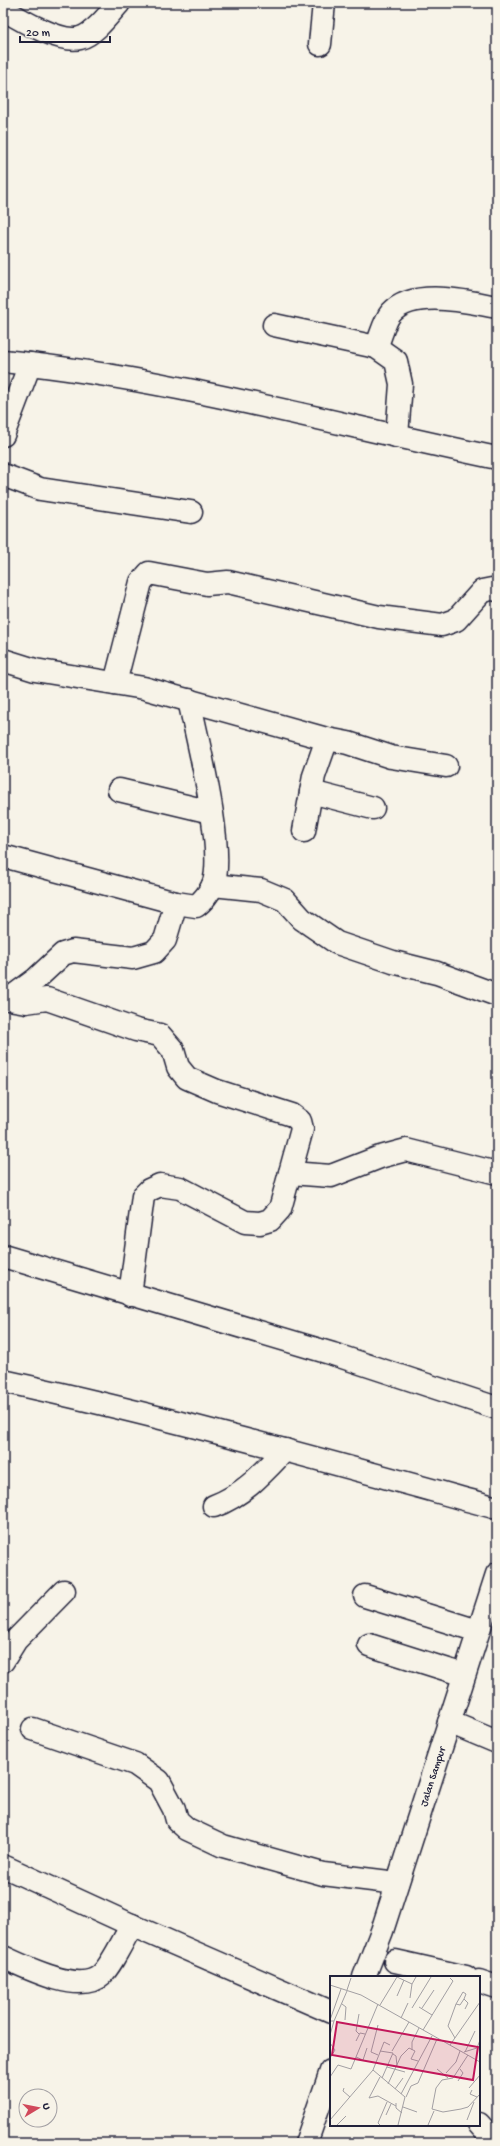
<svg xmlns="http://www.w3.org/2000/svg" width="500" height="2146" font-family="'Gochi Hand',sans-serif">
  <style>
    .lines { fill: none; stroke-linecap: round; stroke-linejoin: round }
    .street-casing { stroke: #22223b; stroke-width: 25 }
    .secondary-casing { stroke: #22223b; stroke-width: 25 }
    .street { stroke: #f7f3e8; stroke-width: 22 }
    .secondary { stroke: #f7f3e8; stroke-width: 22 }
    .labels { text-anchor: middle; stroke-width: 3; stroke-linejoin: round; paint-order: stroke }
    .street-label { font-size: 11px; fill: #22223b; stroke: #f7f3e8 }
    .inset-road { fill: none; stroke: #a29fa3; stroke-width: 1 }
    .view { fill: #c2185b; fill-opacity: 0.15; stroke: #c2185b; stroke-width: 2 }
    .inset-edge { fill: none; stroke: #22223b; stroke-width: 2 }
  </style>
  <rect width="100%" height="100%" fill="#f7f3e8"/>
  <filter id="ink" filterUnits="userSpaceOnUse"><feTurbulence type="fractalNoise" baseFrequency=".025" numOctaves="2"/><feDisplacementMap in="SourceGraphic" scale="8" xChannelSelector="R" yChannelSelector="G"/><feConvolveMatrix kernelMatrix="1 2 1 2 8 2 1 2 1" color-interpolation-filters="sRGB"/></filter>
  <g filter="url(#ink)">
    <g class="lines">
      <defs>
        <g id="street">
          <path d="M3,9C19,19 61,44 80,38C95,34 109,14 119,3"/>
          <polyline points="320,44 324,3"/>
          <polyline points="274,325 376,347 396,361 401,384 397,436"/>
          <path d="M376,347C381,337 384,321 391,313C414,288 468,302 497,307"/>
          <path d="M3,361C170,378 333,424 497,458"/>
          <polyline points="3,435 30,364"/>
          <polyline points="3,475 40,489 191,512"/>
          <polyline points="3,660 35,670 144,688 327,739 314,776 304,831"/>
          <polyline points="115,683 141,582 149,573 207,584 228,582 379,617 442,625 456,620 482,591 492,589 497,590"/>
          <polyline points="327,739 348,743 391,757 446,766"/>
          <polyline points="119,790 211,812"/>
          <polyline points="311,792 373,808"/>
          <path d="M3,856L176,903L196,906C202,902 210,892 213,885C226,852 197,738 189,700"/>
          <polyline points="213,885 261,890 285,900 302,919 337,943 393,962 437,973 497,995"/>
          <polyline points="3,998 26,1002 47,999 136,1030 160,1035 173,1050 178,1067 187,1078 217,1091 292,1115 300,1121 302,1129 280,1209 270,1220 260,1223 245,1222 180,1188 160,1185 149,1190 143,1196 130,1295"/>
          <polyline points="9,999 36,979 63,954 73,951 133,958 154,952 165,940 176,903"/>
          <polyline points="290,1173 331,1176 380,1157 406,1150 497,1173"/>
          <polyline points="3,1256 333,1354 497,1408"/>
          <path d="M3,1381C169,1417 333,1463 497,1508"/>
          <path d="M214,1506C244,1495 264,1472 285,1450"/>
          <polyline points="365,1596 478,1631"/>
          <polyline points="369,1645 464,1675"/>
          <polyline points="3,1661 16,1640 64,1591"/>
          <polyline points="449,1722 497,1742"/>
          <polyline points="33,1729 135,1764 159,1781 174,1809 177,1820 187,1829 223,1846 323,1874 397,1883"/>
          <polyline points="3,1866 138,1928 331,2012"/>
          <path d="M3,1957C25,1967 80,1995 101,1975C112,1965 124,1938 132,1925"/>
          <polyline points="395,1961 466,1977"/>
          <polyline points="479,1981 497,1987"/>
          <polyline points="479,2124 487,2133 497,2135"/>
        </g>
        <g id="secondary">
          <path id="s1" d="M364,1977L382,1931L497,1574"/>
          <polyline points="306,2143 331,2071"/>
        </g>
      </defs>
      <use href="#street" class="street-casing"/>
      <use href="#secondary" class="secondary-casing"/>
      <use href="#street" class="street"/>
      <use href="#secondary" class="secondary"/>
    </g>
  </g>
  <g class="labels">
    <g class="street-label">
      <text dy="4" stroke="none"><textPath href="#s1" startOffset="212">Jalan Sampur</textPath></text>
    </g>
  </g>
  <g transform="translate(330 1976)">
    <rect width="150" height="150" fill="#f7f3e8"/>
    <path class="inset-road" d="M67,1L82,8L86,1M0,9L31,19L150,86M17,14L21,2M133,16L136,18L134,23L130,29L126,28ZM67,20L74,4M80,22L82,8M134,23L138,27L135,33M12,28L16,31L15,44M50,29L67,1M89,31L102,39M82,32L101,1M92,32L104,14M29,38L26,55L29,58M71,42L78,27M0,44L11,13M0,45H4L0,59M4,45L17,15M93,54L123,5L120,2M125,62L118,50L126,28M26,65L30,57L35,58M0,67L5,74L0,82M120,69L150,26M82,74V66L89,52M50,75L63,77L52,102M62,75L79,46M134,76L147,72L150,64M135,76L145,55M63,78L66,80L67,90M48,79L41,76L48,49M138,79L123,102L112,104L106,112L102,133L113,136L131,133L138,131L150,118M26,81L33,84L37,72M57,91L75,96M107,93L118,102M43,94L54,66L60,69M116,97L126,86L130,75M0,101L8,89L21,93L48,28M50,101L39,122L48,120L66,130M128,105L133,97L130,93M58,108L71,80L79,72L85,75L81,83L88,85M14,112L13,115L20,121M139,112L150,99M65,113L73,102M142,114L140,118L147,121M71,118L102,60M76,121L81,110L88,107L107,63M66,127V132L72,137M73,131L87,136M56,139L61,128M0,144L43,94L75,121L68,149M137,144L144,126M7,149L16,140M50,149L48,147L57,126M98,149L104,135"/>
    <path class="view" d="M7,46L148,71L143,104L2,79Z"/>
    <rect width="150" height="150" class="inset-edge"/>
  </g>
  <rect width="500" height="2146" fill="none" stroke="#f7f3e8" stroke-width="16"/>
  <rect x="8" y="8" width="484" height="2130" fill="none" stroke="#22223b" stroke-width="1.5" filter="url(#ink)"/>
  <g transform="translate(38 2108) rotate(80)"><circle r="19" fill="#f7f3e8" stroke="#a29fa3"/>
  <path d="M0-3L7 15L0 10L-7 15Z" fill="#d1495b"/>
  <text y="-6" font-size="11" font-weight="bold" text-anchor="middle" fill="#22223b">U</text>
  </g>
  <path d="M20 36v6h90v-6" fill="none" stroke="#22223b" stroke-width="2"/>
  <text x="26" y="36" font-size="12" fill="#22223b" stroke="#f7f3e8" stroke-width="3" paint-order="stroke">20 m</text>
</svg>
